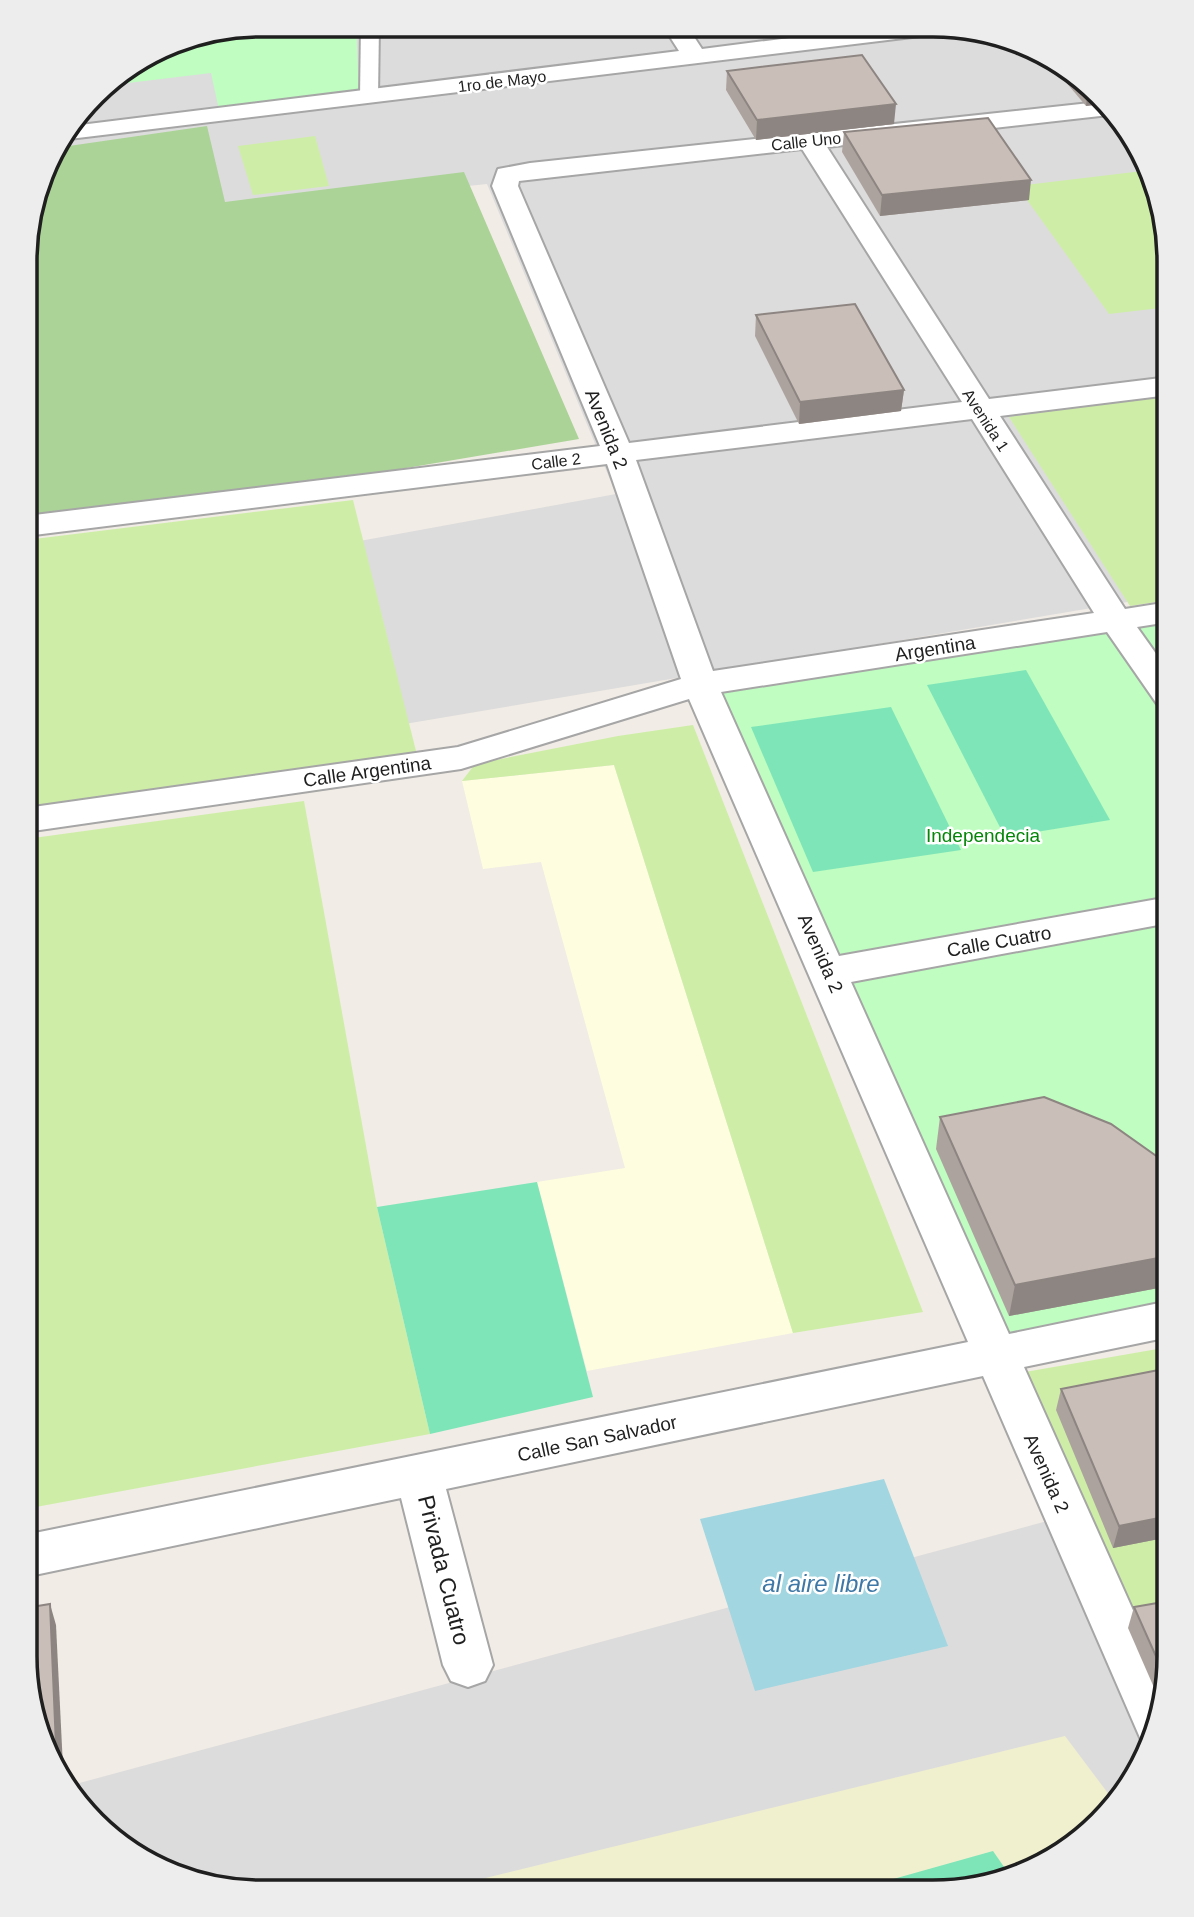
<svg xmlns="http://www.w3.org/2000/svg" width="1194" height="1917" font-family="Arial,sans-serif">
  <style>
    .residential { fill: #dddcdc }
    .education { fill: #fffddf }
    .farmland { fill: #f0f0cf }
    .grass { fill: #ceeea7 }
    .forest { fill: #abd397 }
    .park { fill: #bffdc1 }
    .pitch { fill: #7ee5b8 }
    .water { fill: #a2d6e1 }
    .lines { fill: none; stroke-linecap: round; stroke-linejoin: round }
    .lane-casing { stroke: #a6a6a6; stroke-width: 4 }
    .street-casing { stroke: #a6a6a6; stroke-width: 4 }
    .lane { fill: #fff; fill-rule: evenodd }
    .street { fill: #fff; fill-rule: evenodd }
    .wall { fill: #ada39e }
    .shaded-wall { fill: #8d8581 }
    .building { fill: #c9beb8; stroke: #8d8581; stroke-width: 2 }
    .labels { text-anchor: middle; stroke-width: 5; stroke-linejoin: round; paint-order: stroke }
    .far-street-label { font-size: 16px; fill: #1f1f1f; stroke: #fff }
    .street-label { font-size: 19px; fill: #1f1f1f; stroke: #fff }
    .park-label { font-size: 19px; fill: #048608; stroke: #fff }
    .near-street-label { font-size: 23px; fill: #1f1f1f; stroke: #fff }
    .near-water-label { font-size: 24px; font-style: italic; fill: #3f78a6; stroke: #fff }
    .rim { fill: none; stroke: #1f1f1f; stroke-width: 3.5 }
  </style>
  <rect width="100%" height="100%" fill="#f1ece5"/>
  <g class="residential">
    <polygon points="261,25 964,27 1077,74 1152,171 1169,261 1169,595 381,728 327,547 616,494 487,184 218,212 173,131 49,157 105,83 171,42"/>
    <polygon points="1169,1488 1169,1672 1157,1732 1121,1800 1030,1870 758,1892 230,1891 117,1843 72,1785"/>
  </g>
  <polygon class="education" points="614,765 793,1333 587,1371 537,1182 625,1168 541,862 483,869 462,781"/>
  <polygon class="farmland" points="1065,1736 1116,1804 1023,1875 934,1892 433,1891"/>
  <g class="grass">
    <polygon points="315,136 329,186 253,195 238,146"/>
    <polygon points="1151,170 1169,261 1169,307 1109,314 1017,186"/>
    <polygon points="1169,395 1169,600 1130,606 1009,417"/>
    <polygon points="353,500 417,755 26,809 26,540"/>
    <polygon points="693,725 923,1312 793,1333 614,765 462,781 475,764 618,736"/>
    <polygon points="304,801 377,1207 430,1434 25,1509 26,839"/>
    <polygon points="1169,1347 1169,1620 1128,1628 1025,1372"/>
  </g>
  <polygon class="forest" points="207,126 225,202 464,172 579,439 26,532 26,230 49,156 55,148"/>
  <g class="park">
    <polygon points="261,25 356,25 359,94 219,110 211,73 103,86 171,42"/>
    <polygon points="1169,618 1169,1313 1003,1347 715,688"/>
  </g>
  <g class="pitch">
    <polygon points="1026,670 1110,820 1005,837 927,685"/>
    <polygon points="891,707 961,850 813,872 751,727"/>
    <polygon points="537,1182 593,1397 430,1434 377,1207"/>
    <polygon points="993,1851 1011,1877 934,1892 847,1892"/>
  </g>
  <polygon class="water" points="884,1479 948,1646 755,1691 700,1519"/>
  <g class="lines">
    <defs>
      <polygon id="lane" points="361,25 379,25 378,97 369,102 360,97"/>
      <g id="street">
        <polygon points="663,26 687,26 702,49 883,26 949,27 945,32 937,34 61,140 72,126 679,51"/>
        <path d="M1099,102L1109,115L827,147L989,399L1169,377V395L1000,416L1125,609L1169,602V622L1137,627L1169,672V707L1157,704L1107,632L721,692L839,956L1169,897V923L851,982L1009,1334L1169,1301V1337L1024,1367L1166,1684L1157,1732L1151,1744L1141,1740L983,1376L446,1489L493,1665L485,1681L468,1687L451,1681L443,1665L401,1498L25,1577V1535L968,1342L689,699L461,769L26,832V808L458,747L681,679L607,464L26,536V516L600,446L492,186L498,169L530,163ZM802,149L962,402L629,443L518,186L519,181ZM972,419L1094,613L713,671L636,460Z"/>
      </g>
    </defs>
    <use href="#lane" class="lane-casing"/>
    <use href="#street" class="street-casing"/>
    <use href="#lane" class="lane"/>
    <use href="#street" class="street"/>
  </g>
  <g class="wall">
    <polygon points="1049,62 1077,74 1101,104 1086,106"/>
    <polygon points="727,71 894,124 756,140 726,90"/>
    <polygon points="844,132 1029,200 880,216 842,152"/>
    <polygon points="756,315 904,390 901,411 799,424 755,336"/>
    <polygon points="940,1117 1169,1165 1169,1286 1009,1316 936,1149"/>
    <polygon points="1169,1368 1169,1537 1113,1548 1056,1410 1061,1389"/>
    <polygon points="1134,1607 1169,1672 1162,1706 1128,1628"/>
  </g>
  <g class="shaded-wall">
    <polygon points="1088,88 1101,104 1086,106"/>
    <polygon points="896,104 894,124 756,140 757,120"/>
    <polygon points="1031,180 1029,200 880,216 882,195"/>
    <polygon points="904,390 901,411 799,424 800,402"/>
    <polygon points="1169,1256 1169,1286 1009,1316 1015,1285"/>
    <polygon points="1169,1516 1169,1537 1113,1548 1119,1526"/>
    <polygon points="50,1604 56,1625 63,1767 59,1767 44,1749"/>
  </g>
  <g class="building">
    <polygon points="862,55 896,104 757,120 727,71"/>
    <polygon points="988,118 1031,180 882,195 844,132"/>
    <polygon points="855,304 904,390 800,402 756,315"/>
    <polygon points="1044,1097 1111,1124 1169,1165 1169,1256 1015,1285 940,1117"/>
    <polygon points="1169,1368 1169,1516 1119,1526 1061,1389"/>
    <polygon points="1169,1601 1169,1672 1167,1681 1134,1607"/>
    <polygon points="50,1604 56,1746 44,1749 42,1746 24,1656 25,1608"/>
  </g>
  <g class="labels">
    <g class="far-street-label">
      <text transform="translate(502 81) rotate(-7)" y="6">1ro de Mayo</text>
      <text transform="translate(806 141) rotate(-6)" y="6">Calle Uno</text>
      <text transform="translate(986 420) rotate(57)" y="6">Avenida 1</text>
      <text transform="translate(556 461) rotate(-7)" y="6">Calle 2</text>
    </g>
    <g class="street-label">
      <text transform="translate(607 429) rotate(68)" y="7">Avenida 2</text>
      <text transform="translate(935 648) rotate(-9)" y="7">Argentina</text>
      <text transform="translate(367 771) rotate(-8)" y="7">Calle Argentina</text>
      <text transform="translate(999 941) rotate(-10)" y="7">Calle Cuatro</text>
      <text transform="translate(821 953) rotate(66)" y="7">Avenida 2</text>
      <text transform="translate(597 1438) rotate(-12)" y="7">Calle San Salvador</text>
      <text transform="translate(1047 1473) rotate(66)" y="7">Avenida 2</text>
    </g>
    <g class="park-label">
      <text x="983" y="842">Independecia</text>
    </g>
    <g class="near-street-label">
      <text transform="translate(444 1570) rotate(76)" y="8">Privada Cuatro</text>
    </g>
    <g class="near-water-label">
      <text x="821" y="1592">al aire libre</text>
    </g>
  </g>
  <path d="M0 0H1194V1917H0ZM261 37H933A224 224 0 0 1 1157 261V1656A224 224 0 0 1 933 1880H261A224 224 0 0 1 37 1656V261A224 224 0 0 1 261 37Z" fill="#ededed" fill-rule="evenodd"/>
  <path class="rim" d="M261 37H933A224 224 0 0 1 1157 261V1656A224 224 0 0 1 933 1880H261A224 224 0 0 1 37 1656V261A224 224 0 0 1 261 37Z"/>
</svg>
